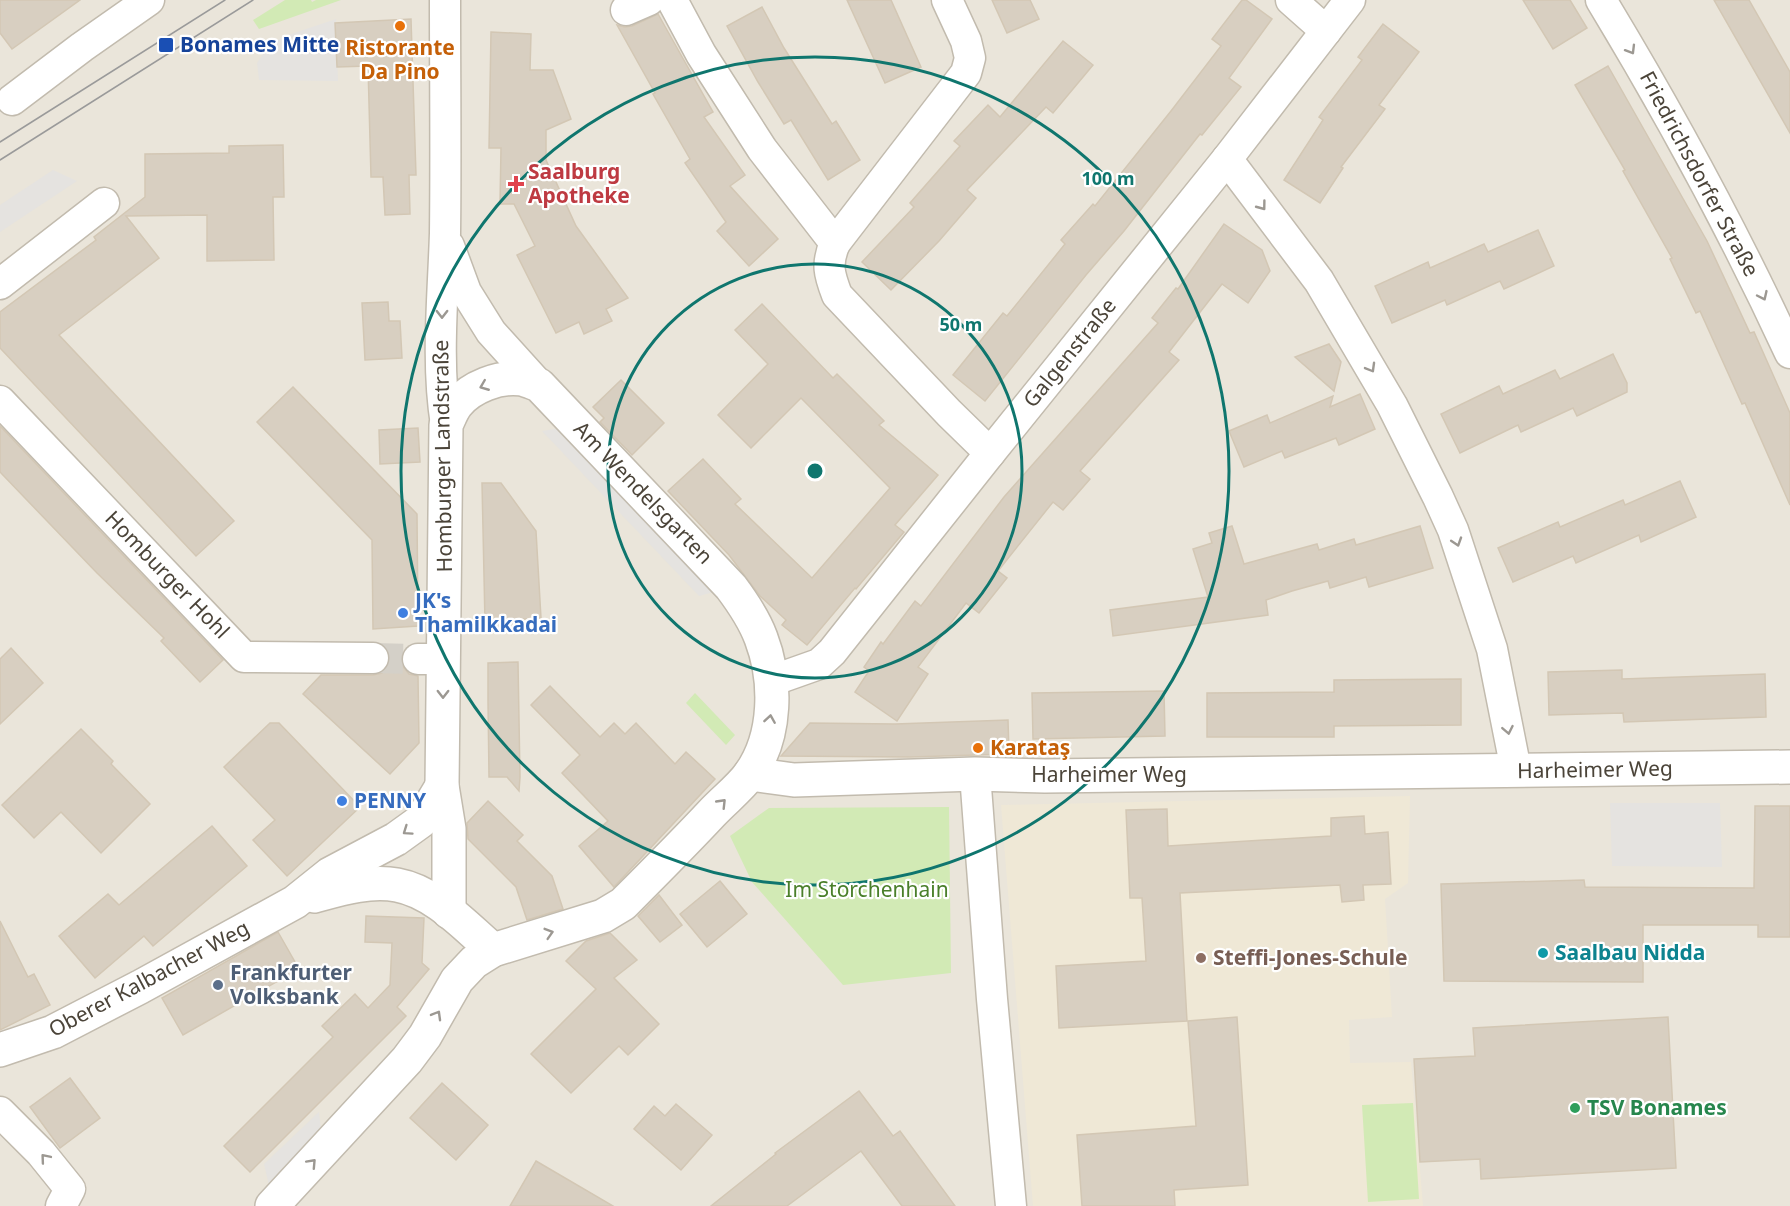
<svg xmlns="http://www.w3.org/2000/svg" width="1790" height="1206" font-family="'Noto Sans',sans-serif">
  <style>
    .residential { fill: #eae5da }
    .education { fill: #efe8d6 }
    .green { fill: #d2eab5 }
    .parking { fill: #e5e3e0 }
    .building { fill: #d8cfc1; stroke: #d3c7b4; stroke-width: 1.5 }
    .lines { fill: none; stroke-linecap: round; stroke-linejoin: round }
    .minor-tunnel { stroke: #d4d0c8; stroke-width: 30; stroke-dasharray: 30 15; stroke-linecap: butt }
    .minor-casing { stroke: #c2bbae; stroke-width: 33 }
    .tertiary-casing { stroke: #c2bbae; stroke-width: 36 }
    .minor { stroke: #fff; stroke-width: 30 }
    .tertiary { stroke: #fff; stroke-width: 33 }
    .tram { stroke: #9a9a9a; stroke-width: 1.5 }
    .oneway { stroke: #9c9892 }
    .ring { fill: none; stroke: #0f766e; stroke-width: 3 }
    .food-dot { fill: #e8710a; stroke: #fff; stroke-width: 2 }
    .transit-dot { fill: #1a4fb4; stroke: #fff; stroke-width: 2 }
    .health-dot { fill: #e0444e; stroke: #fff; stroke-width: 2 }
    .shop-dot { fill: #3f7fe0; stroke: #fff; stroke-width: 2 }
    .culture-dot { fill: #0f9aa8; stroke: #fff; stroke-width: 2 }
    .education-dot { fill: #8d6e63; stroke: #fff; stroke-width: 2 }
    .service-dot { fill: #5c6f8a; stroke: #fff; stroke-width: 2 }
    .leisure-dot { fill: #2e9e5b; stroke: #fff; stroke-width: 2 }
    .labels { text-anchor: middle; stroke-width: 4.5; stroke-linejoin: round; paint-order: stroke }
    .transit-label { font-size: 21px; font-weight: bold; fill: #164399; stroke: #fff; text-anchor: start }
    .food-label { font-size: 21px; font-weight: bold; fill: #c56008; stroke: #fff }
    .health-label { font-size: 21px; font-weight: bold; fill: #be3a42; stroke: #fff; text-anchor: start }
    .street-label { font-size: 21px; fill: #4b4439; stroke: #fff }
    .shop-label { font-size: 21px; font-weight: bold; fill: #366cbe; stroke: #fff; text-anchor: start }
    .park-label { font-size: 21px; fill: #4a7f2a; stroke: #fff }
    .culture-label { font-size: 21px; font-weight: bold; fill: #0d838f; stroke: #fff; text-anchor: start }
    .education-label { font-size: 21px; font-weight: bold; fill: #785e54; stroke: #fff; text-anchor: start }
    .service-label { font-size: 21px; font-weight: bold; fill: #4e5e75; stroke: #fff; text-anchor: start }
    .leisure-label { font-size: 21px; font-weight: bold; fill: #27864d; stroke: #fff; text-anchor: start }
    .centre { fill: #0f766e; stroke: #fff; stroke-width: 3 }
    .ring-label { font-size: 18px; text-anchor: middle; font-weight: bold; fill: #0f766e; stroke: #fff; stroke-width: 4.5; stroke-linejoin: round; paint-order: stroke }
  </style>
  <rect width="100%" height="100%" fill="#f6f3ec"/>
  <rect class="residential" x="0" y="0" width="1790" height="1206"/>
  <polygon class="education" points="1410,796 1408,883 1385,899 1392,1017 1349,1020 1350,1063 1411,1062 1423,1206 1033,1206 1001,805"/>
  <g class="green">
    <polygon points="285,0 311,0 312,2 316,0 341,0 259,29 253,20"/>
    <polygon points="695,693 735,735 726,745 686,703"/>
    <polygon points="949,807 951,973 843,985 752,882 730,836 769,808"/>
    <polygon points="1413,1103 1419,1199 1368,1202 1362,1105"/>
  </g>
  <g class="parking">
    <polygon points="336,19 338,81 259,80 257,63 266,50 282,37"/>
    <polygon points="53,170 77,181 0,232 0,205"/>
    <polygon points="566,427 721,590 699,596 542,431"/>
    <polygon points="1610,803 1720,803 1722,867 1612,866"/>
    <polygon points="319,1112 322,1137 270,1190 264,1164"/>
  </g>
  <g class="building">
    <polygon points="0,0 80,0 12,49 0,33"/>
    <polygon points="847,0 891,0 921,67 885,83"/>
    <polygon points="992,0 1030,0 1039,19 1007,33"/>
    <polygon points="1242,0 1246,0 1272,19 1229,78 1241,87 1202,135 1200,134 1124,231 1086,275 985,401 953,375 1003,313 1007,316 1065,244 1061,240 1093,204 1095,206 1171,111 1221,46 1212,39"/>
    <polygon points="1523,0 1570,0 1587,28 1553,49"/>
    <polygon points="1714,0 1749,0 1790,72 1790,133"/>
    <polygon points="762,7 784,48 832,124 836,121 860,160 828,180 791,120 784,124 758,82 727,26"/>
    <polygon points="658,14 713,112 704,117 745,175 730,186 778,239 749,266 717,231 726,222 685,163 690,159 653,94 655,93 617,25 625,27 632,26"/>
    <polygon points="411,19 416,175 409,175 410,214 385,215 383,177 371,177 368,66 337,67 335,23"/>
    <polygon points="1383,24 1419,52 1379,105 1385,109 1341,167 1343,168 1320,203 1284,180 1323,120 1319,117 1362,60 1358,57"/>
    <polygon points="491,32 531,34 530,70 553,70 571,119 546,130 546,160 576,226 628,298 606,309 612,321 584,334 579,322 556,333 517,255 535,246 514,204 500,204 501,148 489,148"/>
    <polygon points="1063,41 1093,65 1053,113 1046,107 967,190 976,198 939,241 891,290 862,262 914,207 910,203 960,146 954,141 988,105 1000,117"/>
    <polygon points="1608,66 1707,241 1750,333 1754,332 1790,413 1790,505 1745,403 1742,404 1700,311 1696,313 1670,259 1672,258 1623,171 1625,170 1575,85"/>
    <polygon points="283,145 284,197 273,197 274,260 207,261 207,215 126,216 159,258 59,335 234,521 196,556 0,348 0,312 96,240 94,237 145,197 145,154 229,153 229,146"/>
    <polygon points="1224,224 1262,250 1270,271 1248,303 1222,284 1169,352 1179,360 1080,471 1090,479 1063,510 1053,502 998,571 1007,578 979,613 966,603 918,667 928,674 897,721 855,692 869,671 864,667 881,642 883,644 915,601 921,606 1004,497 1158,323 1152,318 1176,288 1178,289"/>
    <polygon points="1538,230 1554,266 1504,289 1500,281 1447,305 1445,300 1392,323 1375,286 1428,262 1430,268 1484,244 1488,252"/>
    <polygon points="388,302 389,321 400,321 402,358 365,360 362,303"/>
    <polygon points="762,304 833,378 837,374 884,421 879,425 938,475 895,525 904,532 856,589 855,588 807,645 782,625 786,620 760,596 729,555 668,491 703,459 741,499 735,504 812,578 890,488 801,398 751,448 718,415 768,364 735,330"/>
    <polygon points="1329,344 1341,362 1334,391 1295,357"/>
    <polygon points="1613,354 1627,383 1627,392 1577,416 1573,408 1521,432 1518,425 1460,453 1441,414 1499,386 1503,394 1555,370 1560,379"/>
    <polygon points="621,380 664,423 632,455 600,422 604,418 593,407"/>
    <polygon points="293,387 417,514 418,626 373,629 372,540 257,422"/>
    <polygon points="1360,394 1375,429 1339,445 1336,438 1285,458 1282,451 1244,467 1229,431 1267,415 1270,423 1333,396 1330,407"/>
    <polygon points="0,426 223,660 200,682 161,641 164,638 97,573 0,472"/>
    <polygon points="418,428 420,462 380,464 379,430"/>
    <polygon points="1680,481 1696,517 1641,542 1639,535 1576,563 1573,556 1513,582 1498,548 1558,522 1560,527 1623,500 1625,505"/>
    <polygon points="482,483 501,483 536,531 541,618 485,622"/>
    <polygon points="1232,526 1244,564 1317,544 1319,550 1354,539 1356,545 1420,526 1433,568 1369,587 1366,577 1330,588 1328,581 1292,591 1266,600 1268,615 1113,636 1110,610 1208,597 1193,549 1212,543 1209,533"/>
    <polygon points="11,648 43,683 0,724 0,659"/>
    <polygon points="518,662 520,777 519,791 507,777 489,777 488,701 488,663"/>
    <polygon points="388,665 402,665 409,674 418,676 419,743 390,774 303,694 321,675 373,675 382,673"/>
    <polygon points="1622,670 1622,679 1765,674 1766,717 1624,722 1623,713 1549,715 1548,672"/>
    <polygon points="1461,679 1461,725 1334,726 1334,737 1207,737 1207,693 1334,692 1334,680"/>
    <polygon points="550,686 600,737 614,723 625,734 636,723 675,764 686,752 715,779 614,887 579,846 608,821 562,773 580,755 531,705"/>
    <polygon points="1164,691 1165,736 1033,739 1032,693"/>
    <polygon points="1008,720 1009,754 910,757 781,756 810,723 895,724"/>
    <polygon points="270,723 279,723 360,807 287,876 253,840 275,820 224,767"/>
    <polygon points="81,729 113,761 111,764 150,804 101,853 61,812 34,838 2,805"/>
    <polygon points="488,801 523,835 517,841 552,876 563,909 527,920 516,887 468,839 467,823"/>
    <polygon points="1755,806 1790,806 1790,937 1758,937 1758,925 1643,925 1643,982 1444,981 1441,884 1584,880 1585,887 1754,888"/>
    <polygon points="1167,809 1168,846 1331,836 1331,818 1364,816 1365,834 1388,832 1391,884 1363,885 1364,900 1342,902 1340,885 1180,893 1187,1021 1059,1028 1056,966 1146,961 1142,898 1130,898 1126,810"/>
    <polygon points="212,826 247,866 153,946 144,936 95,978 59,936 108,894 119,905"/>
    <polygon points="720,881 747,914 707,947 680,914"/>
    <polygon points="659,895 682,925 660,942 638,916"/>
    <polygon points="366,916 424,918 422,963 429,969 397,1007 406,1016 250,1172 224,1146 333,1037 322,1026 355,994 368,1008 390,985 392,943 365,942"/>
    <polygon points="0,921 28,977 34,974 50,1005 0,1030"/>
    <polygon points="278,932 299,969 183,1035 162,998"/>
    <polygon points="610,933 637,960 614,978 659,1024 628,1055 619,1046 571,1093 531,1054 596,989 566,961 586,941"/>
    <polygon points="1237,1017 1248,1185 1174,1190 1175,1206 1082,1206 1077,1135 1196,1126 1188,1021"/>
    <polygon points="1668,1017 1676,1168 1481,1179 1480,1159 1420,1162 1414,1059 1475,1056 1473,1028"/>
    <polygon points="70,1078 100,1118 60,1148 30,1107"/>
    <polygon points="442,1083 488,1125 456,1160 410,1118"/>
    <polygon points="859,1091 893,1136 900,1131 955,1206 902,1206 861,1151 787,1206 711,1206 776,1154 775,1153"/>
    <polygon points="676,1104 712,1135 681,1170 634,1129 654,1106 665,1116"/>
    <polygon points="536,1161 613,1206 510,1206"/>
  </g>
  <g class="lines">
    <polyline class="minor-tunnel" points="373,658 418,659"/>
    <defs>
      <g id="minor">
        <path d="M445,0C445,78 446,156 445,233C443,297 436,362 446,425"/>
        <path d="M672,0L701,54L762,149L835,243C826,264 829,274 837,295L949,413L990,453"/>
        <polyline points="1291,0 1326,31"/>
        <path d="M1601,0C1670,114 1734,232 1790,353"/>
        <polyline points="626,10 649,0"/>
        <polyline points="12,100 82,47 149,0"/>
        <polyline points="1227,159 1319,281 1392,405 1438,497 1453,530 1492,649 1516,770"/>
        <polyline points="835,243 966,73 970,58 966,41 947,0"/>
        <polyline points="449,246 466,292 491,332 539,385"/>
        <polyline points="0,284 104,203"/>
        <polyline points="0,401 244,657 373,658"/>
        <polyline points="418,659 443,659"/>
        <polyline points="771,681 819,664 832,652 990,453 1227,159 1350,0"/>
        <polyline points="975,774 992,999 1011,1206"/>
        <polyline points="0,1112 41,1153 70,1189 61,1206"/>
      </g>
      <g id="tertiary">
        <polyline points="750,774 794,780 975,774 1045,776 1790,767"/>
        <path d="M314,896C340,889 369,880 397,885C435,892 465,926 493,950"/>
        <polyline points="0,1050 53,1032 140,987 295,902 330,874 396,839 421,821 442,786"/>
        <path d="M272,1206L407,1060L425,1036L457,980L474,962L493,950L603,916L623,904C653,874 683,844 712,813C724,800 740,788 750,774C777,736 777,680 761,638C754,619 743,603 731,587L539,385C533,383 527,380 521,379C499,376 471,387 457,404C452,410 449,419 446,425L442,786L449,829V912"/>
      </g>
    </defs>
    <use href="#minor" class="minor-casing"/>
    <use href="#tertiary" class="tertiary-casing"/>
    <use href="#minor" class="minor"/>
    <use href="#tertiary" class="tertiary"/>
    <g class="tram">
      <polyline points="0,142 225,0"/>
      <polyline points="0,160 253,0"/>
    </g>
  </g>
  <defs><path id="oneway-chevron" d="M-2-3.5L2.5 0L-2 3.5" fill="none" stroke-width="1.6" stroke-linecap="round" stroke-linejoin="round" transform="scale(1.5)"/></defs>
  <g class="oneway">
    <use href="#oneway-chevron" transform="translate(1631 50) rotate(59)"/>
    <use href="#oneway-chevron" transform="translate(1262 206) rotate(53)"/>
    <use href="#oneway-chevron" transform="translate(1763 296) rotate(65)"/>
    <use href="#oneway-chevron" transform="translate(442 314) rotate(90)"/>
    <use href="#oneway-chevron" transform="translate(1371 368) rotate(60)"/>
    <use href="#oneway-chevron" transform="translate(484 386) rotate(158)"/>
    <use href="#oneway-chevron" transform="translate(1457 542) rotate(72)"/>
    <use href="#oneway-chevron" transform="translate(443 694) rotate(90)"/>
    <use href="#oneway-chevron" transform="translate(770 719) rotate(-81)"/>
    <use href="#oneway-chevron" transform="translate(1508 730) rotate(79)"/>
    <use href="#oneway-chevron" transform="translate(722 803) rotate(-46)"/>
    <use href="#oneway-chevron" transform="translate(407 831) rotate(145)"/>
    <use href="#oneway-chevron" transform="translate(549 933) rotate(-17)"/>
    <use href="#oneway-chevron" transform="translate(437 1015) rotate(-60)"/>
    <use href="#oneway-chevron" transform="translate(45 1158) rotate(-130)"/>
    <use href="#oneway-chevron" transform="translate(312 1163) rotate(-47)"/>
  </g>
  <g class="ring">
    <circle cx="815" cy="471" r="207"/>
    <circle cx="815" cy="471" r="414"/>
  </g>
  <g class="food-dot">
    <circle cx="400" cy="26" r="6"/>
    <circle cx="978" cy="748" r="6"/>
  </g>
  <rect class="transit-dot" x="158" y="37" width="16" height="16" rx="3"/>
  <path class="health-dot" d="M513 175h6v6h6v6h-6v6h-6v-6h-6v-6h6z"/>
  <g class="shop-dot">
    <circle cx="403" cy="613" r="6"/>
    <circle cx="342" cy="801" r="6"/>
  </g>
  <circle class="culture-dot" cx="1543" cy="953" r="6"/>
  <circle class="education-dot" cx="1201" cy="958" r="6"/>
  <circle class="service-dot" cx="218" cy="985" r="6"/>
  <circle class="leisure-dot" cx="1575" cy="1108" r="6"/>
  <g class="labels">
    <g class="transit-label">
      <text x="180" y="52">Bonames Mitte</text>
    </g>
    <g class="food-label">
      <text x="400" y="55">Ristorante<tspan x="400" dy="24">Da Pino</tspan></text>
      <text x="990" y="755" text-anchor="start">Karataş</text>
    </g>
    <g class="health-label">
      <text x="528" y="179">Saalburg<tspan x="528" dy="24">Apotheke</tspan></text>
    </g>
    <g class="street-label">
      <text transform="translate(1699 174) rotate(62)" y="7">Friedrichsdorfer Straße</text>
      <text transform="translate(1070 353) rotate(-51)" y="7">Galgenstraße</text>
      <text transform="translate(443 456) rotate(-91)" y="7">Homburger Landstraße</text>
      <text transform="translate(643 493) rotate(46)" y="7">Am Wendelsgarten</text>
      <text transform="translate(167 575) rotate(46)" y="7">Homburger Hohl</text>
      <text transform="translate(1595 770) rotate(-1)" y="7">Harheimer Weg</text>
      <text x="1109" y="782">Harheimer Weg</text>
      <text transform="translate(149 979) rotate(-28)" y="7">Oberer Kalbacher Weg</text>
    </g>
    <g class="shop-label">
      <text x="415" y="608">JK's<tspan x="415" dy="24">Thamilkkadai</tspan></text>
      <text x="354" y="808">PENNY</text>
    </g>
    <g class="park-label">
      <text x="867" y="897">Im Storchenhain</text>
    </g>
    <g class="culture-label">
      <text x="1555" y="960">Saalbau Nidda</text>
    </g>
    <g class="education-label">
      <text x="1213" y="965">Steffi-Jones-Schule</text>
    </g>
    <g class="service-label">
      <text x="230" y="980">Frankfurter<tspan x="230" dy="24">Volksbank</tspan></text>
    </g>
    <g class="leisure-label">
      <text x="1587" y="1115">TSV Bonames</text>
    </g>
  </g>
  <circle cx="815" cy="471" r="9" class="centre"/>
  <g class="ring-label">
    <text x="1108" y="185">100 m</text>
    <text x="961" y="331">50 m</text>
  </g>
</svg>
